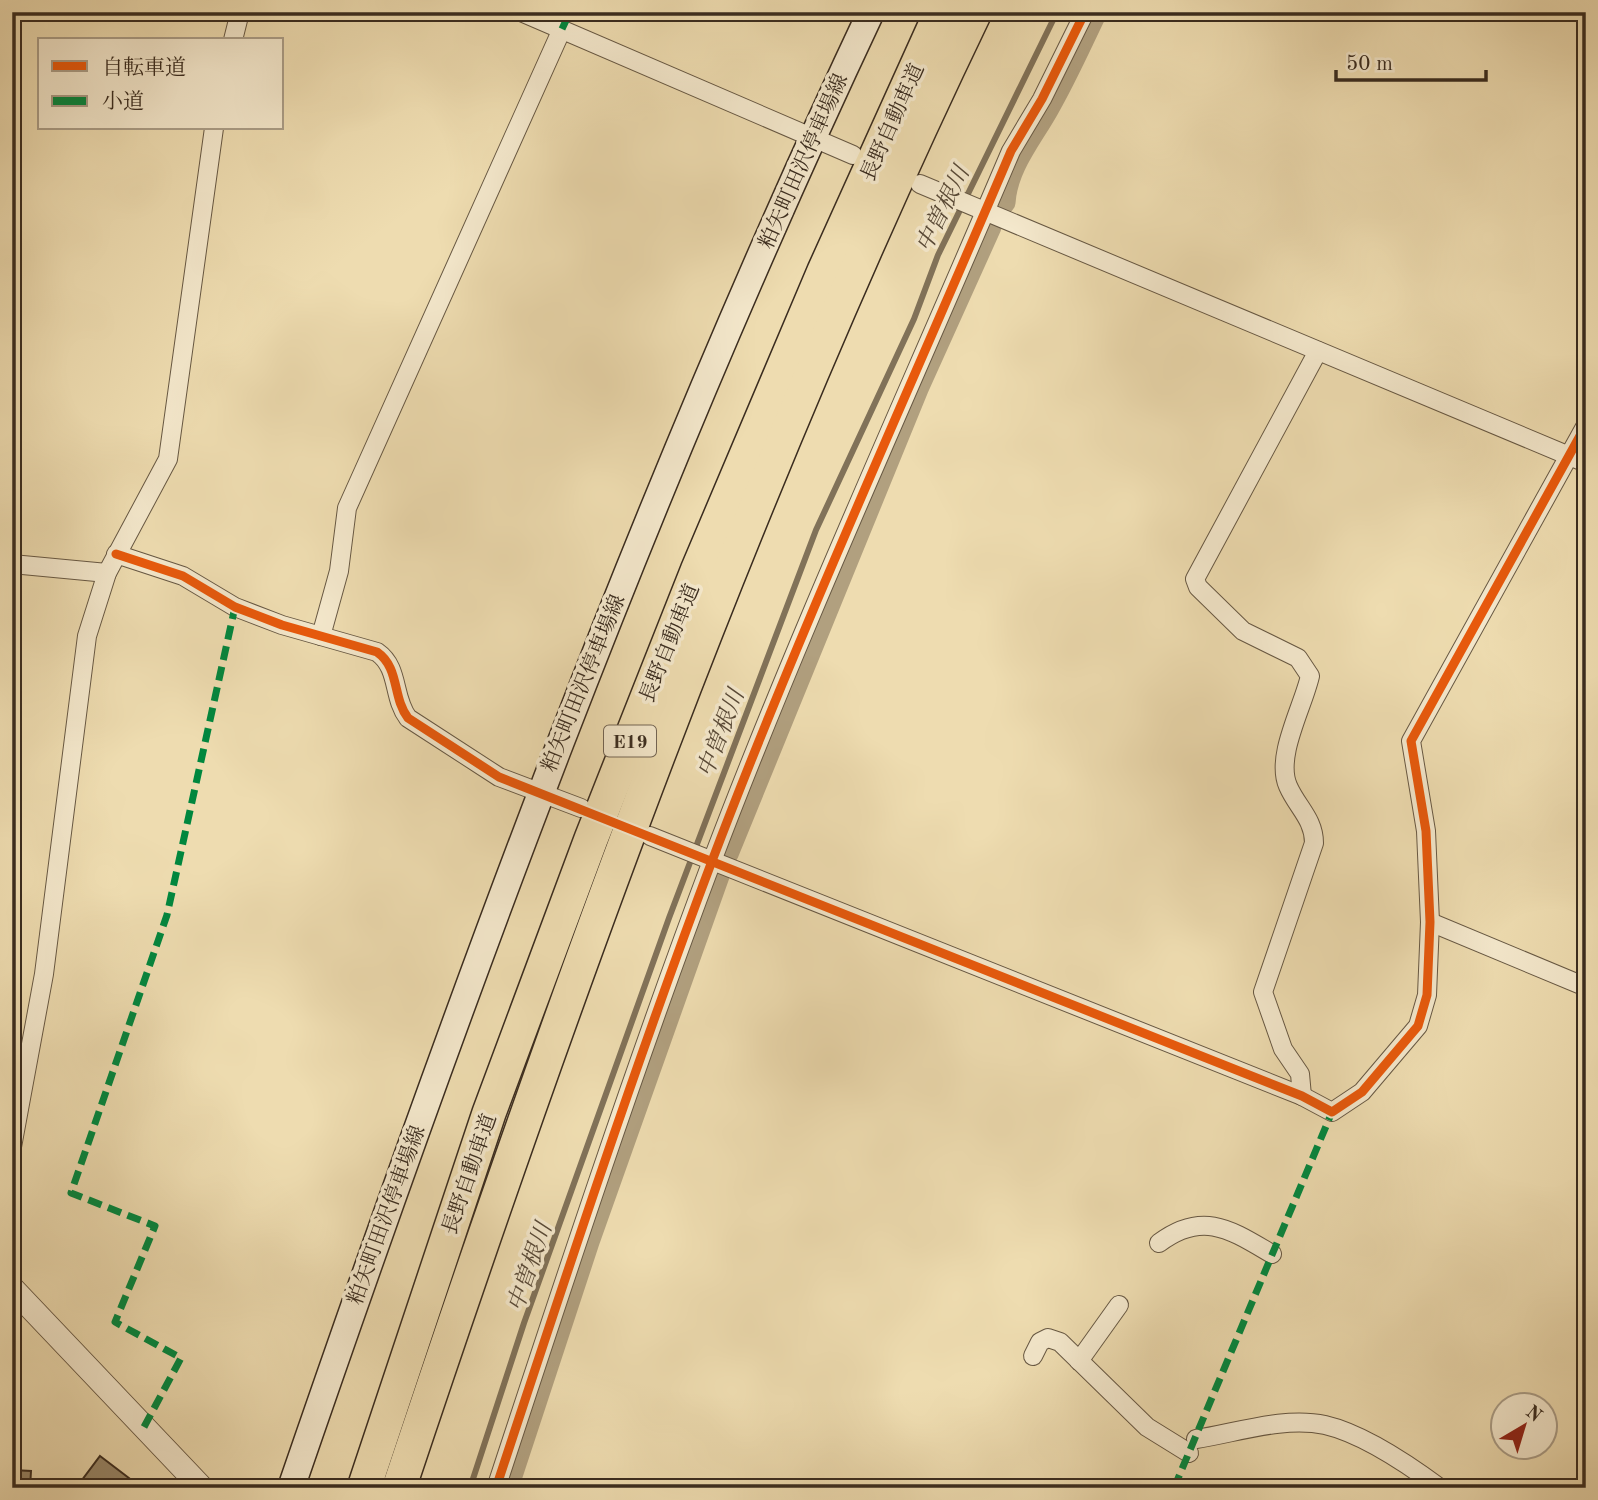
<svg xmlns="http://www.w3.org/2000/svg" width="1598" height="1500" font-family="'Old Standard TT','Noto Serif JP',serif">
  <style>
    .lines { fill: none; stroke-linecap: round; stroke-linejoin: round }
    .stream { stroke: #817259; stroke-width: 6 }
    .canal { stroke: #b1a07f; stroke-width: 21 }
    .building { fill: #98886a; stroke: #3a2c1f; stroke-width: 2 }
    .minor-casing { stroke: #675843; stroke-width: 20 }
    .tertiary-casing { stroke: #675843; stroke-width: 25 }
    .secondary-casing { stroke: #3a2c1f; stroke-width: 29 }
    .motorway-casing { stroke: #3a2c1f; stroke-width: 36 }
    .minor { stroke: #f4e8cc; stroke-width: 18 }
    .tertiary { stroke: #f4e8cc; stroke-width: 23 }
    .secondary { stroke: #f4e8cc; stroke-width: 26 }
    .motorway { stroke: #eedcb0; stroke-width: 33 }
    .quiet { stroke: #00873e; stroke-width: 7; stroke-dasharray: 14 7; stroke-linecap: butt }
    .cycleway-casing { stroke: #f4e8cc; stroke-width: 13 }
    .cycleway { stroke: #e8590c; stroke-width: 9 }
    .labels { text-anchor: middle; stroke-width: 7; stroke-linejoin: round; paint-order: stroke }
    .shield { fill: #f4e8cc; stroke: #726453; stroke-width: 2 }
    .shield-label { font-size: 19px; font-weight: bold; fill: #3a2c1f }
    .street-label { font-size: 21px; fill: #3a2c1f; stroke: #f4e8cc }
    .water-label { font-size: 23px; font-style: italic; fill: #584937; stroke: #f4e8cc }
  </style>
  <rect width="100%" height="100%" fill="#eedcb0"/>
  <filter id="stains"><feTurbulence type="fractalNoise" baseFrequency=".00286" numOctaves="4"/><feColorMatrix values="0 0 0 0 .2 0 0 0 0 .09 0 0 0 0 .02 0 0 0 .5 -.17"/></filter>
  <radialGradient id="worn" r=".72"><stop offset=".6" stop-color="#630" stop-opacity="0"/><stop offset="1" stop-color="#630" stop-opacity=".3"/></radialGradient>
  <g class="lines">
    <polyline class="stream" points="470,1488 524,1323 669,918 816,530 914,319 938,255 1057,12"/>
    <g class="canal">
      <path d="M1005,203C1007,168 1031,140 1048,110C1066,79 1081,45 1097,12"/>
      <polyline points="728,854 918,389 991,227"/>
      <polyline points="508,1488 589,1242 719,876"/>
    </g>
  </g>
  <g class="building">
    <polygon points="100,1456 142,1488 76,1488"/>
    <polygon points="12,1470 31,1471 30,1488 12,1488"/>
  </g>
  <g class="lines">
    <defs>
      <g id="minor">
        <polyline points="521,12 853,155"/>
        <polyline points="233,40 240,12"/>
        <polyline points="920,184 1586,463"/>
        <path d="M116,554L183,576L235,607L282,625L377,652C400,668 392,697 408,718L499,777L581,808"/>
        <polyline points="12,564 107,573"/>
        <polyline points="321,636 339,571 347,508 562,29"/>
        <polyline points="650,836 1302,1096 1332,1112 1362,1092 1418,1026 1427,995 1430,922 1426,831 1411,741 1586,425"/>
        <polyline points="1430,922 1586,987"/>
        <path d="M1302,1096L1300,1074L1283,1049L1263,992L1314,843C1314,819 1297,807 1288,786C1275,756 1303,707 1310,676L1298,658L1243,631L1198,587L1195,579L1318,351"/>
        <polyline points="12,1147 44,974 87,636 107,573 168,459 214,128"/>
        <path d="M1159,1243C1203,1210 1231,1230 1272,1254"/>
        <polyline points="1033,1356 1040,1342 1048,1338 1060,1342 1147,1427 1189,1453"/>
        <polyline points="1079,1361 1119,1305"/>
        <path d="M1196,1439C1236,1433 1284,1416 1325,1425C1364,1434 1409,1465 1440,1488"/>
        <path d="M496,1488C565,1278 634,1068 712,861C803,621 911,387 1011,151L1042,99L1085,12"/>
      </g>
      <polyline id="tertiary" points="12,1288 202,1488"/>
      <path id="secondary" d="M291,1488C463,988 645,491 871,12"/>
      <g id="motorway">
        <polyline points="364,1488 489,1113 591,839 697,571 824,271 941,12"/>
        <path d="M399,1488C566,988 746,488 975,12"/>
      </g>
    </defs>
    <use href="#minor" class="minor-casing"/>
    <use href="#tertiary" class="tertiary-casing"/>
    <use href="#secondary" class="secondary-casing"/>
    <use href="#motorway" class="motorway-casing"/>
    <use href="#minor" class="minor"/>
    <use href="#tertiary" class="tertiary"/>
    <use href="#secondary" class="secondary"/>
    <use href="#motorway" class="motorway"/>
    <g class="quiet">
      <polyline points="562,29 570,12"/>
      <polyline points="144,1427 181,1358 115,1322 155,1226 71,1193 167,915 235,607"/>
      <polyline points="1174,1488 1332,1112"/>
    </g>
    <defs>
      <g id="cycleway">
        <path d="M116,554L183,576L235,607L282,625L377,652C400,668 392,697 408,718L499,777L1302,1096L1332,1112L1362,1092L1418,1026L1427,995L1430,922L1426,831L1411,741L1586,425"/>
        <path d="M496,1488C565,1278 634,1068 712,861C803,621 911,387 1011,151L1042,99L1085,12"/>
      </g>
    </defs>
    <use href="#cycleway" class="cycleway-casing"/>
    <use href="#cycleway" class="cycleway"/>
  </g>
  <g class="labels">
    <rect class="shield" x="604" y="725.5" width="52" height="31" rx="5"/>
    <g class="shield-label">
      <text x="630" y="748">E19</text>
    </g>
    <g class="street-label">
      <text transform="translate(892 122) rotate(-66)" y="7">長野自動車道</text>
      <text transform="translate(803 161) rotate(-66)" y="7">粕矢町田沢停車場線</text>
      <text transform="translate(669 643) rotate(-68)" y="7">長野自動車道</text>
      <text transform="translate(583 683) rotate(-68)" y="7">粕矢町田沢停車場線</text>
      <text transform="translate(469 1174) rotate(-71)" y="7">長野自動車道</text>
      <text transform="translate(386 1215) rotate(-70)" y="7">粕矢町田沢停車場線</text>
    </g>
    <g class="water-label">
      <text transform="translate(942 209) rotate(-64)" y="8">中曽根川</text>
      <text transform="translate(720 733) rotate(-69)" y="8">中曽根川</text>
      <text transform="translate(529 1267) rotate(-71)" y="8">中曽根川</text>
    </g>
  </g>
  <rect width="1598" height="1500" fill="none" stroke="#eedcb0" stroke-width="42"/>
  <rect x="14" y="14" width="1570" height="1472" fill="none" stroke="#3a2c1f" stroke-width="3.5"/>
  <rect x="21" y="21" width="1556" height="1458" fill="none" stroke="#3a2c1f" stroke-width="2"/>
  <rect x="38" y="38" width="245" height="91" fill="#f4e8cc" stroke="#aa9d87" stroke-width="2"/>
  <rect x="52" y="61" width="35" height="10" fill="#e8590c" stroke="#aa9d87" stroke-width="2"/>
  <text x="102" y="74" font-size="21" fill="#3a2c1f">自転車道</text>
  <rect x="52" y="96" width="35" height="10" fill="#00873e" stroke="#aa9d87" stroke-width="2"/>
  <text x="102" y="108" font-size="21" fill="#3a2c1f">小道</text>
  <g transform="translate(1524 1426) rotate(38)"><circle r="33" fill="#f4e8cc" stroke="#aa9d87" stroke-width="2"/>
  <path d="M0-5L12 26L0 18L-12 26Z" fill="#8f2418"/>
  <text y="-10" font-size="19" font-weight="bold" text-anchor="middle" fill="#3a2c1f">N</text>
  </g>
  <path d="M1336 70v10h150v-10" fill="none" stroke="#3a2c1f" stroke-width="3.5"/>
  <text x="1346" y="70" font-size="21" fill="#3a2c1f" stroke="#f4e8cc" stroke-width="5" paint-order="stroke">50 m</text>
  <rect width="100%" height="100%" filter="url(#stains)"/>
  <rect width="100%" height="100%" fill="url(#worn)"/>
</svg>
